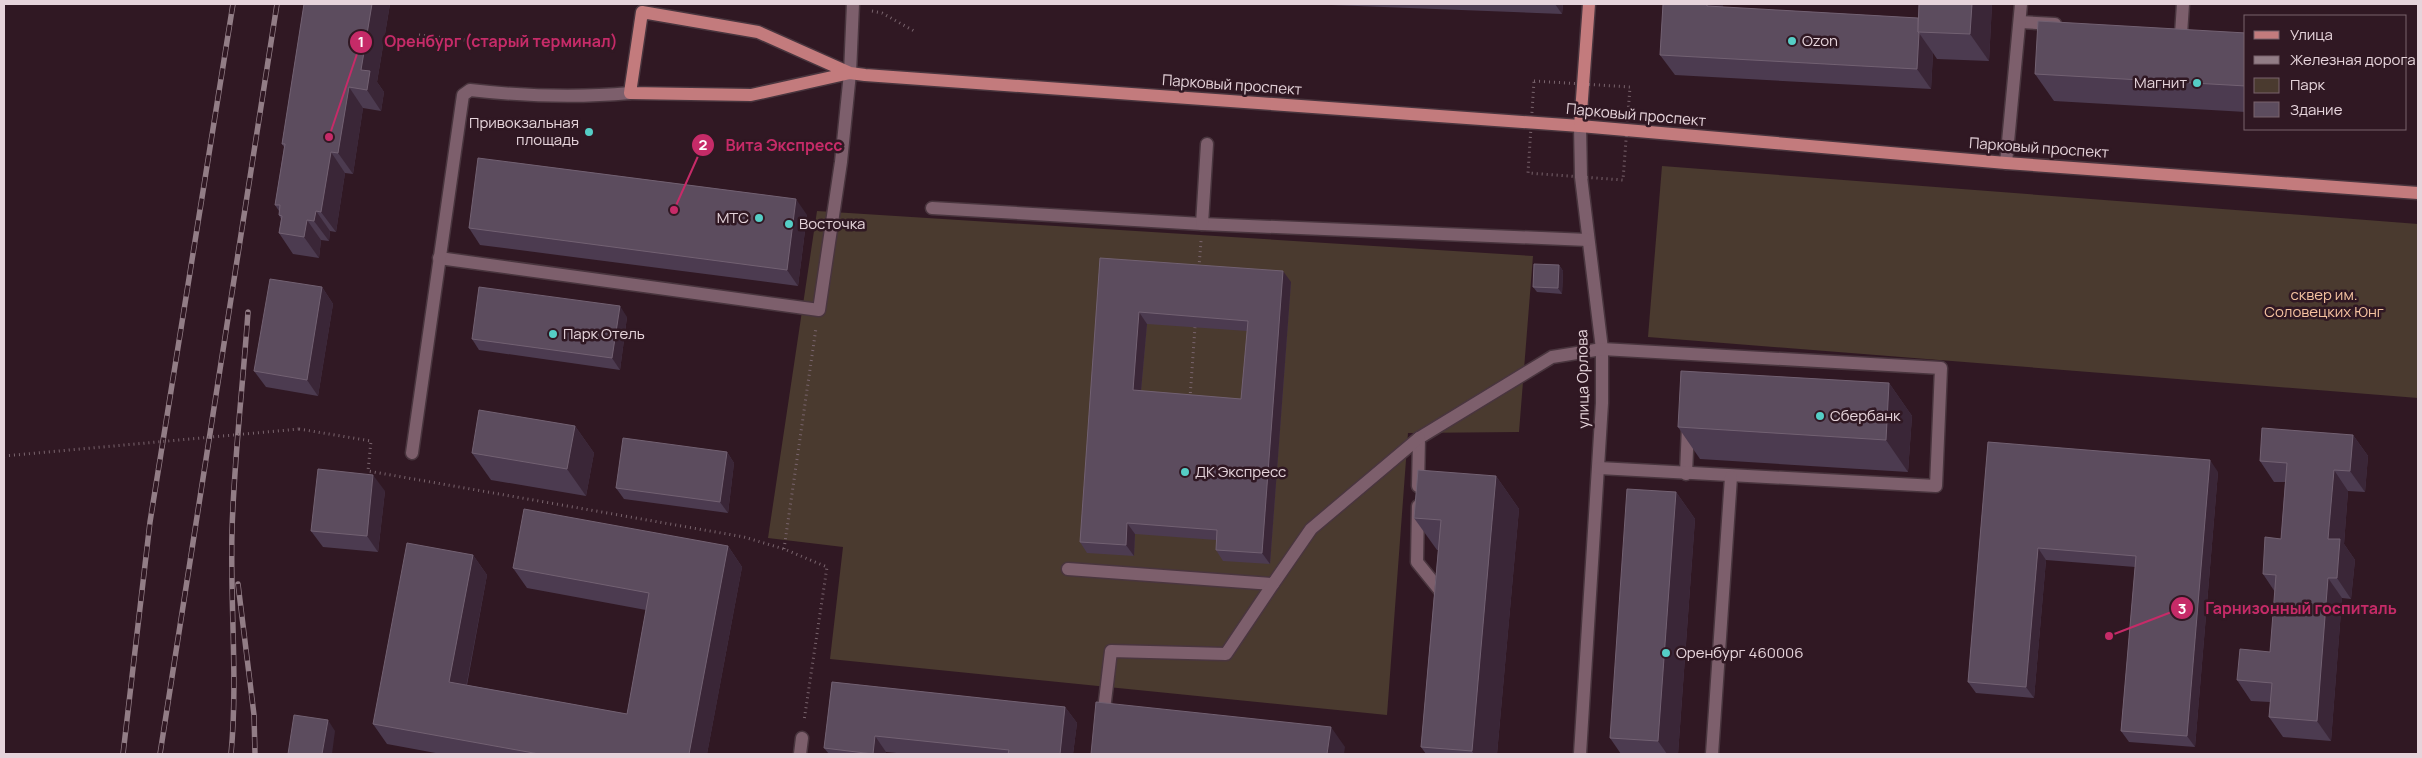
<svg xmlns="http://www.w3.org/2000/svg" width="2422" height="758" font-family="Manrope,sans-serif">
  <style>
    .green { fill: #4a3a2f }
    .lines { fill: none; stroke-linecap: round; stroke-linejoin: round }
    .minor-casing { stroke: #49353e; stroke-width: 15 }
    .major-casing { stroke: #49353e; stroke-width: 15 }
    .path { stroke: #79646d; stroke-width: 3; stroke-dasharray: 1 4; stroke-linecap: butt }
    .minor { stroke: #7d5f6c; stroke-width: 12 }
    .major { stroke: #c37b7d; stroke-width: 12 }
    .rail-casing { stroke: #927d86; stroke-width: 5.5 }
    .rail { stroke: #301823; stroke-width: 4; stroke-dasharray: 11; stroke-linecap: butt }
    .path-bridge { stroke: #79646d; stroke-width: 3; stroke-dasharray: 1 4; stroke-linecap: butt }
    .wall { fill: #4c3b50; fill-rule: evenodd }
    .shaded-wall { fill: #3a2637 }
    .building { fill: #5c4c5e; stroke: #726172; fill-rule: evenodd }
    .poi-dot { fill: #55cec6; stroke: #301823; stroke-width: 2 }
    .labels { text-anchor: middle; stroke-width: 5; stroke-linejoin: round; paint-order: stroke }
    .poi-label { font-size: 15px; fill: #e6d4db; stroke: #301823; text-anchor: start }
    .street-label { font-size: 15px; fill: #e6d4db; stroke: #301823 }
    .park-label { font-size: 15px; fill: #f5c2a0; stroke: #301823 }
    .leader { fill: none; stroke: #c62b68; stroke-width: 2 }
    .callout-dot { fill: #c62b68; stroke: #301823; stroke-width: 2 }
    .mark-label { font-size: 15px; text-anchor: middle; font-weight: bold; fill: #fff }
    .callout-label { font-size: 16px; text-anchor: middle; font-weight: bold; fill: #c62b68; stroke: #301823; stroke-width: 5; stroke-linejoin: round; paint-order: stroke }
  </style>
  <rect width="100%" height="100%" fill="#301823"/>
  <g class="green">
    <polygon points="1662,166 2418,224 2418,398 1648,337"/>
    <polygon points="817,211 1533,256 1519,432 1408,433 1387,715 830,659 843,547 768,538"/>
  </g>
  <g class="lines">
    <defs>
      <g id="minor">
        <polyline points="2020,22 2055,24"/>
        <polyline points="2181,34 2183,4"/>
        <polyline points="1580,126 1581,177 1602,349 1602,403 1580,754"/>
        <polyline points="2006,163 2021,4"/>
        <polyline points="932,208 1202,224 1588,240"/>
        <polyline points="1202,224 1207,144"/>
        <polyline points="439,258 819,310 841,162 850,73 853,4"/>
        <path d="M412,453L463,95L470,90C523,96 576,98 630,93"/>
        <polyline points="1686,474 1688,426"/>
        <polyline points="1418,486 1419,438 1552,357 1602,349 1941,368 1936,486 1599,468"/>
        <polyline points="1418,506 1417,562 1442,593 1441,601"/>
        <polyline points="1068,569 1273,584 1311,529 1419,438"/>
        <polyline points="1103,718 1111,651 1226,654 1273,584"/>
        <polyline points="800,754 802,738"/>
        <polyline points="1712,754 1731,477"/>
      </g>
      <g id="major">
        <polyline points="850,73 751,95 630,93 642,12 758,32 850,73 865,75 1580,126 2006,163 2418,193"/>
        <polyline points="1580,126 1589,4"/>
      </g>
    </defs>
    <use href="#minor" class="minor-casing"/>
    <use href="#major" class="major-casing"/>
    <g class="path">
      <polyline points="872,11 882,13 914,31"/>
      <polyline points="419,35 491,43"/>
      <polygon points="1534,81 1630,87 1623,180 1528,173"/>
      <polyline points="1199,267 1201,241"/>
      <polyline points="1190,398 1195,327"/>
      <polyline points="299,429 371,441 368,471 744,537 784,549 827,567 804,721"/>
      <polyline points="784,549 816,328"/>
    </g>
    <use href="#minor" class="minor"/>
    <use href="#major" class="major"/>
    <defs>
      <g id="rail">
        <polyline points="238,584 254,715 255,754"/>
        <polyline points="123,754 150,522 233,4"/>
        <polyline points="160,754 277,4"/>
        <path d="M231,754C238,680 230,605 232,531C234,458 243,385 248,312"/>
      </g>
    </defs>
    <use href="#rail" class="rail-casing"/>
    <use href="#rail" class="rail"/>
    <polyline class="path-bridge" points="4,456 299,429"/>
  </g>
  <g class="wall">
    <polygon points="304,4 390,4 377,82 384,92 381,111 363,108 353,174 345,173 336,232 330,231 329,241 321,240 319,258 293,254 279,233 281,219 279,215 279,211 275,205 284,147 282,144"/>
    <polygon points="1305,4 1563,4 1562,14"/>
    <polygon points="1663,4 1723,4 1723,7 1918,18 1919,4 1992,4 1989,61 1937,59 1933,53 1931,89 1675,75 1660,55"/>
    <polygon points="2246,33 2246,112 2054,101 2035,74"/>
    <polygon points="807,215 798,286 480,245 469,228"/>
    <path d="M1100,258L1291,282L1270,564L1223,561L1216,550V540L1135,534L1134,556L1087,553L1080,542ZM1147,324L1247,331L1241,399L1141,391Z"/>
    <polygon points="1559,265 1563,271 1562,294 1537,292 1533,287"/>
    <polygon points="322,287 333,304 318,396 266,387 254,371"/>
    <polygon points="627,317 620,370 479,350 472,339"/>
    <polygon points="1889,383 1912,416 1908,472 1700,459 1678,427"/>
    <polygon points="575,426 594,453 586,496 491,480 472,453"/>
    <polygon points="2353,435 2368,456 2365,492 2348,491 2344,544 2355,560 2351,599 2342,598 2331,741 2283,737 2269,717 2270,702 2251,701 2237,680 2270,652 2275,592 2263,574 2281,539 2285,482 2274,482 2260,461"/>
    <polygon points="1988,442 2218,472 2195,747 2129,742 2121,731 2135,567 2046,560 2034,698 1976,693 1968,682"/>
    <polygon points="727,452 734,463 728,513 624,499 616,488"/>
    <polygon points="1496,476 1519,509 1497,754 1426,754 1421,747 1438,550 1437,550 1414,518"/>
    <polygon points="385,491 378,552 323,547 311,531"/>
    <polygon points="1676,492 1695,519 1678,754 1621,754 1610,738"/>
    <polygon points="728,546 742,567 707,754 441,754 387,744 373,724 473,555 487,575 467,685 627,714 646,610 527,588 513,568"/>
    <polygon points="832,682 1065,707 1077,723 1073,754 907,754 886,752 886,754 829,754 824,748"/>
  </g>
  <g class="shaded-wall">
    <polygon points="372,4 390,4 377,82 384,92 381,111 367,90 361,70"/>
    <polygon points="1555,4 1563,4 1562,14"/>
    <polygon points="1707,4 1723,4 1722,27 1707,6"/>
    <polygon points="1972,4 1992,4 1989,61 1970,34"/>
    <polygon points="1919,33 1933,53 1931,89 1917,69"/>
    <polygon points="349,87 363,108 353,174 338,153"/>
    <polygon points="331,152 345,173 336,232 321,212"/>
    <polygon points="796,199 807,215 798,286 787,270"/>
    <polygon points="316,211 330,231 329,241 314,221"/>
    <polygon points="307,220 321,240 319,258 304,237"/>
    <polygon points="1559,265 1563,271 1562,294 1558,288"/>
    <polygon points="1283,271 1291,282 1270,564 1262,553"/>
    <polygon points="322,287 333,304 318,396 307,380"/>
    <polygon points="620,306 627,317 620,370 612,358"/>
    <polygon points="1139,312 1147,324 1140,402 1133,390"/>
    <polygon points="1889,383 1912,416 1908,472 1886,440"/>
    <polygon points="575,426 594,453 586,496 567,469"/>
    <polygon points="2353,435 2368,456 2365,492 2350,471"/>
    <polygon points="727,452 734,463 728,513 720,502"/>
    <polygon points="2210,460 2218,472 2195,747 2187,736"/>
    <polygon points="2334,470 2348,491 2344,544 2355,560 2351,599 2337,578 2328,539"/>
    <polygon points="373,475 385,491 378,552 367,536"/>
    <polygon points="1496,476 1519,509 1497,754 1474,754 1472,751"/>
    <polygon points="1676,492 1695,519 1678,754 1667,754 1658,741"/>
    <polygon points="1127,523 1135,534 1134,556 1126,545"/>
    <polygon points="728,546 742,567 707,754 689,754"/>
    <polygon points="2038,548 2046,560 2034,698 2026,687"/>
    <polygon points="473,555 487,575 463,703 449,682"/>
    <polygon points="2328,578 2342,598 2331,741 2317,721"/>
    <polygon points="1065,707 1077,723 1073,754 1060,754"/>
    <polygon points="328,720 335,731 332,754 322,754"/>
    <polygon points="1331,727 1345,747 1344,754 1327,754"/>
    <polygon points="875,736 886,752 886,754 873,754"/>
  </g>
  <g class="building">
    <polygon points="304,4 372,4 361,70 370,71 367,90 349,87 338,153 331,152 321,212 316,211 314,221 307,220 304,237 279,233 282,216 279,215 280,205 275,205 285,144 282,144"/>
    <polygon points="1663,4 1707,4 1707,6 1918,18 1918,32 1919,33 1917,69 1660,55"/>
    <polygon points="1919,4 1972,4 1970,34 1918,32"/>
    <polygon points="2038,21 2246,33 2246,86 2035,74"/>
    <polygon points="478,158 796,199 787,270 469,228"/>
    <path d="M1100,258L1283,271L1262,553L1216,550L1217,530L1127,523L1126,545L1080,542ZM1139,312L1248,321L1241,399L1133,390Z"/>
    <polygon points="1534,264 1559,265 1558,288 1533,287"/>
    <polygon points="270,279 322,287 307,380 254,371"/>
    <polygon points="479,287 620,306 612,358 472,339"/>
    <polygon points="1681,371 1889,383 1886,440 1678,427"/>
    <polygon points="479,410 575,426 567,469 472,453"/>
    <polygon points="2262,428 2353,435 2350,471 2334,470 2328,539 2340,539 2337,578 2328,578 2317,721 2269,717 2272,683 2237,680 2240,649 2270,652 2276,575 2263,574 2265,537 2281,539 2287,463 2260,461"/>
    <polygon points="623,438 727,452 720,502 616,488"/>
    <polygon points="1988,442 2210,460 2187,736 2121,731 2136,556 2038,548 2026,687 1968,682"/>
    <polygon points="318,469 373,475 367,536 311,531"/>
    <polygon points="1418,470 1496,476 1472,751 1421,747 1441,520 1414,518"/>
    <polygon points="1627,489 1676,492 1658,741 1610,738"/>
    <polygon points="524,509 728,546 689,754 539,754 373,724 407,543 473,555 449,682 627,714 649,593 513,568"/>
    <polygon points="832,682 1065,707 1060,754 1008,754 1009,750 875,736 873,754 824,748"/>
    <polygon points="1096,702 1331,727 1327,754 1091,754"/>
    <polygon points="294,715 328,720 322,754 288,754"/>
  </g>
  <g class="poi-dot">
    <circle cx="1792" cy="41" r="5"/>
    <circle cx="2197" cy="83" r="5"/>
    <circle cx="589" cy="132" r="5"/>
    <circle cx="759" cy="218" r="5"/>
    <circle cx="789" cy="224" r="5"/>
    <circle cx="553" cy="334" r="5"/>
    <circle cx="1820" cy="416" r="5"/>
    <circle cx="1185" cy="472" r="5"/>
    <circle cx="1666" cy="653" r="5"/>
  </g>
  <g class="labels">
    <g class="poi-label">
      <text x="1802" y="46">Ozon</text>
      <text x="2187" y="88" text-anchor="end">Магнит</text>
      <text x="579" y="128" text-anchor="end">Привокзальная<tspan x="579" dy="17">площадь</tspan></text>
      <text x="749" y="223" text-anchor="end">МТС</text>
      <text x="799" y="229">Восточка</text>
      <text x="563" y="339">Парк Отель</text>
      <text x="1830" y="421">Сбербанк</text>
      <text x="1195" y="477">ДК Экспресс</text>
      <text x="1676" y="658">Оренбург 460006</text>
    </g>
    <g class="street-label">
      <text transform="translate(1232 85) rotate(4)" y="5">Парковый проспект</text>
      <text transform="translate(1636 115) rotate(5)" y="5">Парковый проспект</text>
      <text transform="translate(2039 148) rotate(4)" y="5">Парковый проспект</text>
      <text transform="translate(1583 379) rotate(-91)" y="5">улица Орлова</text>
    </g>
    <g class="park-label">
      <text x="2324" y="300">сквер им.<tspan x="2324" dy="17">Соловецких Юнг</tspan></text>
    </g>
  </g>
  <path class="leader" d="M329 137L361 42M674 210L703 145M2109 636L2182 608"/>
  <g class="callout-dot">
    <circle cx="329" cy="137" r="5"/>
    <circle cx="674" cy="210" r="5"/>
    <circle cx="2109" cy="636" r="5"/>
    <circle cx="361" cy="42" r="12"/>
    <circle cx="703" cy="145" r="12"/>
    <circle cx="2182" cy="608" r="12"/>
  </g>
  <g class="mark-label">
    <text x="361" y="47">1</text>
    <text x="703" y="150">2</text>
    <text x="2182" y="614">3</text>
  </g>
  <g class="callout-label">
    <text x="501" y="47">Оренбург (старый терминал)</text>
    <text x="784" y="151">Вита Экспресс</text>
    <text x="2301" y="614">Гарнизонный госпиталь</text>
  </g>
  <rect width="2422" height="758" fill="none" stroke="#e6d4db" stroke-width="10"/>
  <rect x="2244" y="15" width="162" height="115" fill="#301823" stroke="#79636d"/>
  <rect x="2254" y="31" width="25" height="8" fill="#c37b7d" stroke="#79636d"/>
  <text x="2290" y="40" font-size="15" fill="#e6d4db">Улица</text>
  <rect x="2254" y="56" width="25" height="8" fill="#927d86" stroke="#79636d"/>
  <text x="2290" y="65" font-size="15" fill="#e6d4db">Железная дорога</text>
  <rect x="2254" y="78" width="25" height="15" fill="#4a3a2f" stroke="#79636d"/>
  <text x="2290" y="90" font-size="15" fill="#e6d4db">Парк</text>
  <rect x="2254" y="102" width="25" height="15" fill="#5c4c5e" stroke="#79636d"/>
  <text x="2290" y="115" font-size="15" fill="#e6d4db">Здание</text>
</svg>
